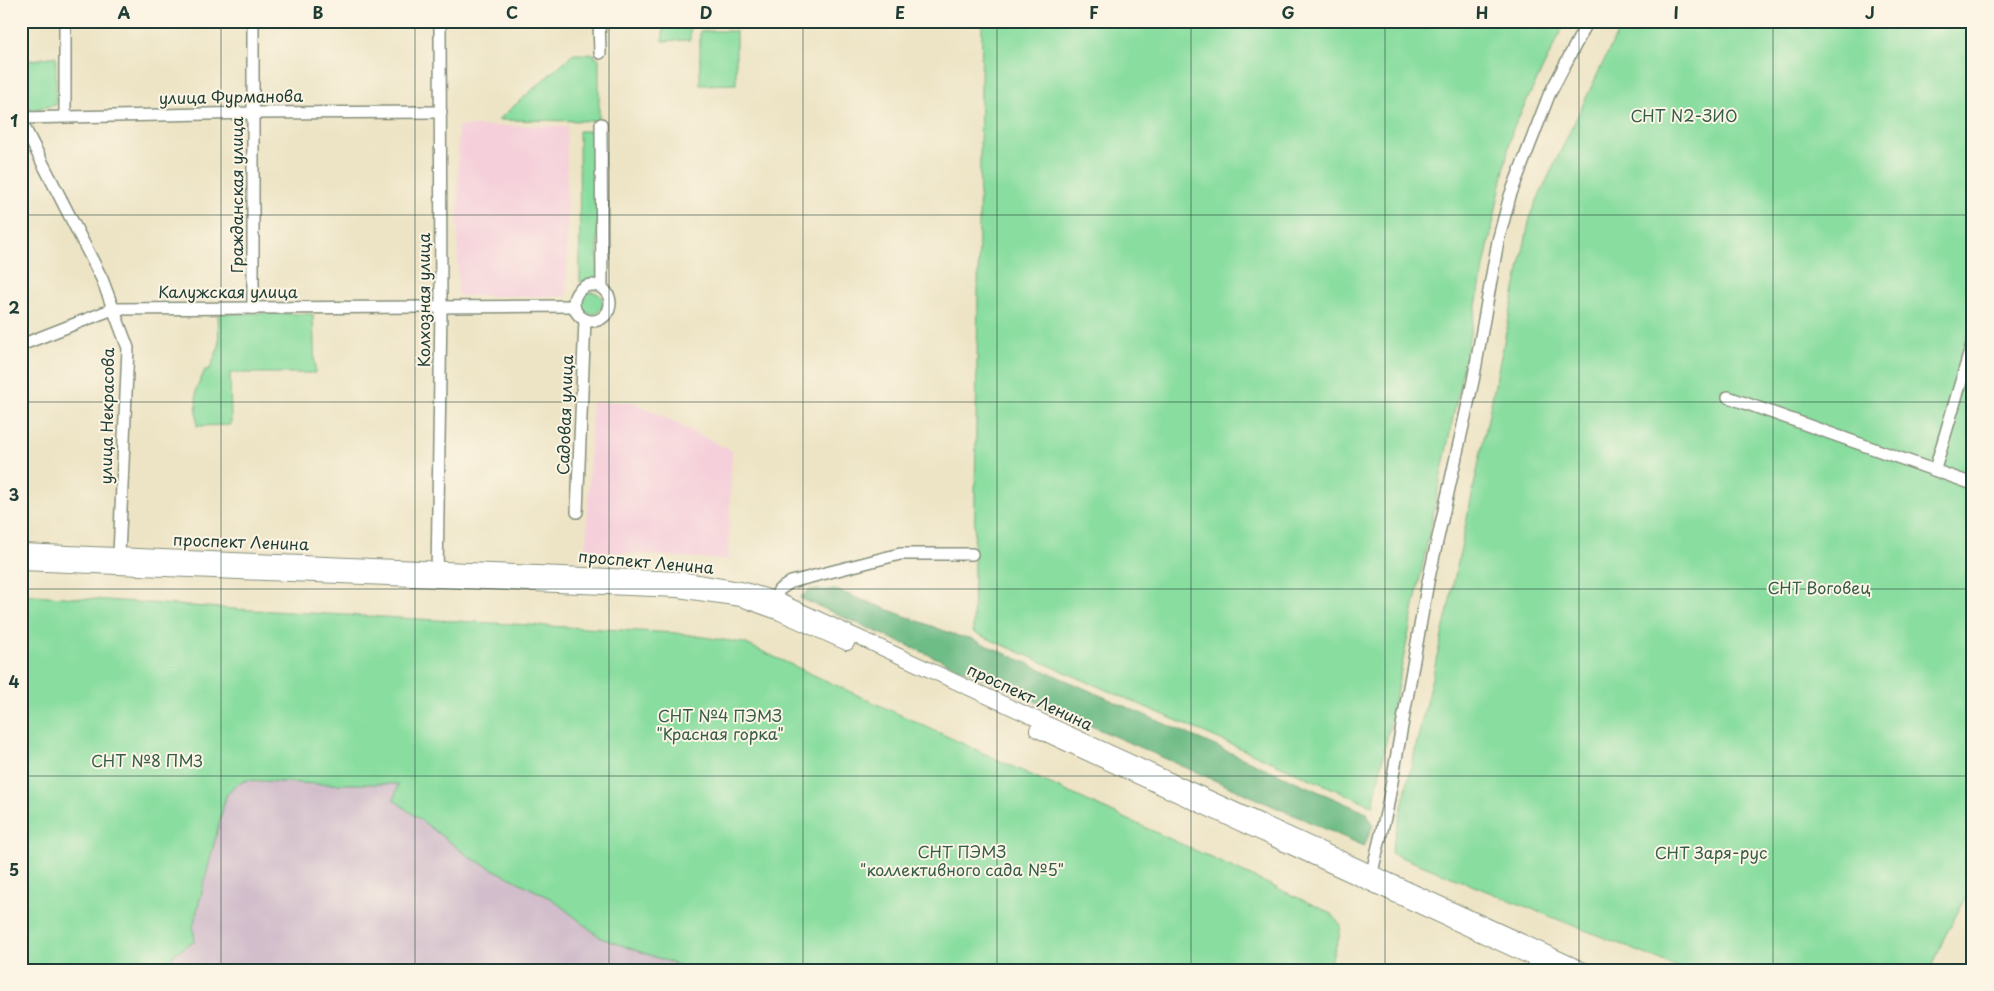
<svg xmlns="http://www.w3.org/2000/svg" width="1994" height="991" font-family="'Playpen Sans',sans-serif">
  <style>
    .built { fill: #f5cfda }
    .industrial { fill: #d1bdcb }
    .green { fill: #88dd9f; stroke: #548d6a }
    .forest { fill: #6ebc86; stroke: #467c5d }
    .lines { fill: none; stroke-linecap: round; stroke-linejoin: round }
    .minor-casing { stroke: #86907c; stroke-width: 14 }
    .major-casing { stroke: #86907c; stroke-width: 16 }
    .minor { stroke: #fff; stroke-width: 11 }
    .major { stroke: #fff; stroke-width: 14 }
    .grid { fill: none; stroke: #1f3d34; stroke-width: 1; stroke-opacity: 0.55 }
    .labels { text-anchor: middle; stroke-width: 4; stroke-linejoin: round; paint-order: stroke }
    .street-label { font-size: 16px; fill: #1f3d34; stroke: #fcf5e5 }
    .park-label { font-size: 16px; fill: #345d49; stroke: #fcf5e5 }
    .neatline { fill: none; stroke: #1f3d34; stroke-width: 2 }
    .grid-label { font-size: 16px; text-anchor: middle; font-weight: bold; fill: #1f3d34 }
  </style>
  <rect width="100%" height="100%" fill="#fcf5e5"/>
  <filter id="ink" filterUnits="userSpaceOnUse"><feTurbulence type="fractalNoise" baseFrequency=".02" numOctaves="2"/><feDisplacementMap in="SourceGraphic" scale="10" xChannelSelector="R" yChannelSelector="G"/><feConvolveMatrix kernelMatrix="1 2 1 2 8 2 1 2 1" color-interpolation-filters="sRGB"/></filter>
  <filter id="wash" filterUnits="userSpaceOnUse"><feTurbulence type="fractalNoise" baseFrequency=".0096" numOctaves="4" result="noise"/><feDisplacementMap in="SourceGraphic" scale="20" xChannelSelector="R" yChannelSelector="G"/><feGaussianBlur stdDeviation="1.12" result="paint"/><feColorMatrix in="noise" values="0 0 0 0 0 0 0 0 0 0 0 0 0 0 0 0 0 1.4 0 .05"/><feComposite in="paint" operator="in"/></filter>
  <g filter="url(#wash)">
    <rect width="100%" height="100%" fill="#ede4c5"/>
    <g class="built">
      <polygon points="567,126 567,296 458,296 458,126"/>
      <polygon points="592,402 634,402 732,451 728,560 586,551"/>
    </g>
    <polygon class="industrial" points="247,780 317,784 399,783 471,858 552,899 601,938 692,970 165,970 175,953 195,941 193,927 226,796 234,786"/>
    <g class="green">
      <polygon points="663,21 690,21 690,40 663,41"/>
      <polygon points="982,21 1566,21 1512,131 1373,806 973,632"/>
      <polygon points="1623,21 1973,21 1973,894 1968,893 1944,938 1931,970 1685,970 1391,853 1447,614 1531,213"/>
      <polygon points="700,31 736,31 736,84 700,85"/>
      <polygon points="573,54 595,54 595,58 599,58 599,121 498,120"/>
      <polygon points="56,56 56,105 22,112 21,62"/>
      <polygon points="579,131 597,131 598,282 580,282"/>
      <circle cx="592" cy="303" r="11"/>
      <polygon points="218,313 313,314 315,373 230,373 231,425 197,426 196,390 205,370 210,369 219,346"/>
      <polygon points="21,594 234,609 676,633 744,643 1329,912 1341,925 1339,938 1327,970 692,970 601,938 552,899 471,858 394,800 398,784 317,784 247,780 234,786 226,796 193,927 195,941 175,953 165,970 21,970"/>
    </g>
    <polygon class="forest" points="809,590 836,590 958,636 970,638 1367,813 1373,826 1364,846 800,598"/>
  </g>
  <g filter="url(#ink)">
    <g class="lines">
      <defs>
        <g id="minor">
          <polyline points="65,21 65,116"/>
          <polyline points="253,21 253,308"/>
          <polyline points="599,21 600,53"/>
          <polyline points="21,118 253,113 441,112"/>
          <polyline points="21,121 102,279 128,348 119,555"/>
          <polyline points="601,124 602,288"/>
          <circle cx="592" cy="303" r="18"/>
          <polyline points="21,345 113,309 574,306"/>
          <polyline points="1728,397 1973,484"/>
          <polyline points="1935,469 1973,341"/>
          <polyline points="577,512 585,320"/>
          <polyline points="437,577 441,308 440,21"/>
          <polyline points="775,599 779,590 791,582 900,554 972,554"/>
          <polyline points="1372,872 1387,809 1428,582 1473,381 1498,241 1510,196 1549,95 1588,21"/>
        </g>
        <g id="major">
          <polyline points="21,551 680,579 745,590 775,599 1584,970"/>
          <polyline points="21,563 678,590 741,599 780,613 847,643"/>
          <polyline points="1037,730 1558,970"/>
        </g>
      </defs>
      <use href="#minor" class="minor-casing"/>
      <use href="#major" class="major-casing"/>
      <use href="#minor" class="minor"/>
      <use href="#major" class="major"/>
    </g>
  </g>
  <path class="grid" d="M221,21V970M415,21V970M609,21V970M803,21V970M997,21V970M1191,21V970M1385,21V970M1579,21V970M1773,21V970M21,215H1973M21,402H1973M21,589H1973M21,776H1973"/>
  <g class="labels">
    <g class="street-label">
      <text transform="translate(231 97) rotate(-1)" y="6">улица Фурманова</text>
      <text transform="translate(237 195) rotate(-90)" y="6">Гражданская улица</text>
      <text x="228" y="298">Калужская улица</text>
      <text transform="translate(424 300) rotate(-90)" y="6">Колхозная улица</text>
      <text transform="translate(565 415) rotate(-88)" y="6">Садовая улица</text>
      <text transform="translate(107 416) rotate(-89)" y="6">улица Некрасова</text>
      <text transform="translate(241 542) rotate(2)" y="6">проспект Ленина</text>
      <text transform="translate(646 562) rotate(5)" y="6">проспект Ленина</text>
      <text transform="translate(1030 697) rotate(25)" y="6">проспект Ленина</text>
    </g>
    <g class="park-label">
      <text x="1684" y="122">СНТ N2-ЗИО</text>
      <text x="1819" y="594">СНТ Воговец</text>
      <text x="720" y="722">СНТ №4 ПЭМЗ<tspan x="720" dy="18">"Красная горка"</tspan></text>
      <text x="147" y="767">СНТ №8 ПМЗ</text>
      <text x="962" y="858">СНТ ПЭМЗ<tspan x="962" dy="18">"коллективного сада №5"</tspan></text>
      <text x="1711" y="859">СНТ Заря-рус</text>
    </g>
  </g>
  <rect width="1994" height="991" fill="none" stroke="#fcf5e5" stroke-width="55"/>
  <rect x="28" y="28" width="1938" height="936" class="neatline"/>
  <g class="grid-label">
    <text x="124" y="19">A</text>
    <text x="318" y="19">B</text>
    <text x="512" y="19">C</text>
    <text x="706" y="19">D</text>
    <text x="900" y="19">E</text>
    <text x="1094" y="19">F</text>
    <text x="1288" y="19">G</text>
    <text x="1482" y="19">H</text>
    <text x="1676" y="19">I</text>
    <text x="1870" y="19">J</text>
    <text x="14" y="127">1</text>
    <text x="14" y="314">2</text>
    <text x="14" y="501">3</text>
    <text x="14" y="688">4</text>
    <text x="14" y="876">5</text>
  </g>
</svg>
